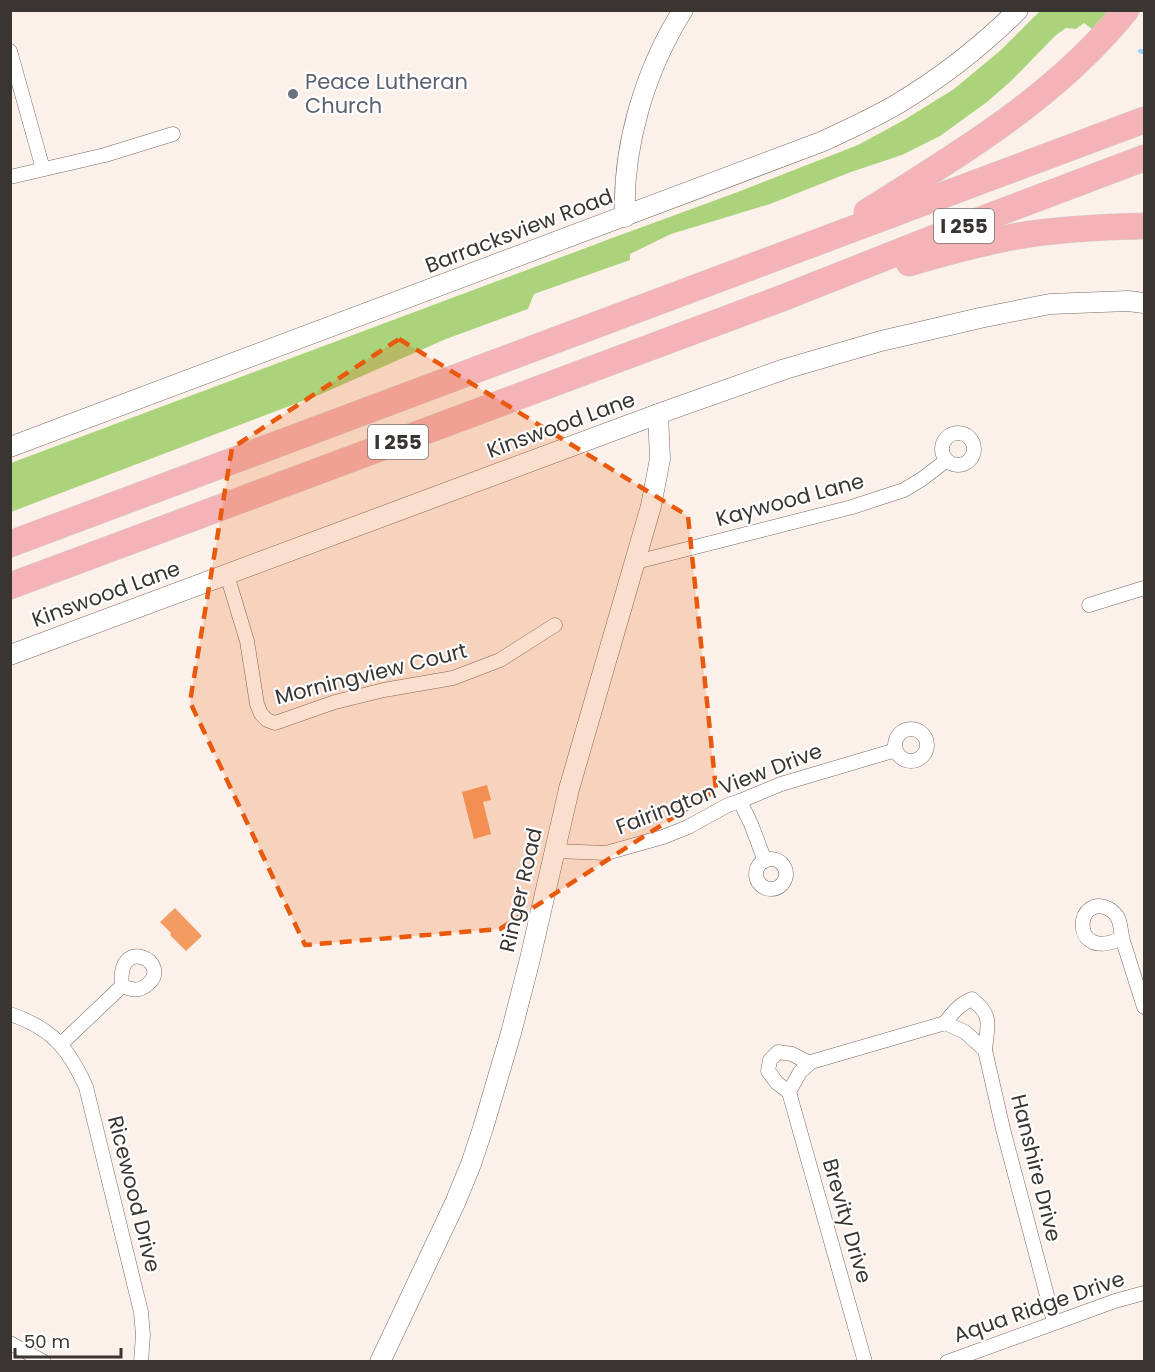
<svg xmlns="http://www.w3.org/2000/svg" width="1155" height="1372" font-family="Poppins,sans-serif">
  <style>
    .green { fill: #aad37b }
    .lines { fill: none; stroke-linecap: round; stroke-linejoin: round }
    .stream { stroke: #9ddafc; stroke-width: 4.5 }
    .building { fill: #f49b62 }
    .street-casing { stroke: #746a64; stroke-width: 15 }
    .secondary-casing { stroke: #746a64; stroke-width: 21 }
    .highway-casing { stroke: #d4d3d2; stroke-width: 27 }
    .street { stroke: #fff; stroke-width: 14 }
    .secondary { stroke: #fff; stroke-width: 20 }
    .highway { stroke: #f4b3b7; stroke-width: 26 }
    .marked { fill: #e8590c; fill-opacity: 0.2; stroke: #e8590c; stroke-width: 4.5; stroke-dasharray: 12 8; stroke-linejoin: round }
    .worship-dot { fill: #6b7280; stroke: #fff; stroke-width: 2 }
    .labels { text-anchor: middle; stroke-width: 4.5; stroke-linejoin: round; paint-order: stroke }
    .shield { fill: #fff; stroke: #757270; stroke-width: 1.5 }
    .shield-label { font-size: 20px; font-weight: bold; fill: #3a3533 }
    .worship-label { font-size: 21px; fill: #5b616d; stroke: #fff; text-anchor: start }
    .street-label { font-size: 21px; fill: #3a3533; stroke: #fff }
  </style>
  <rect width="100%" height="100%" fill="#fcf1ea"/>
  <polygon class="green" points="1040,11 1110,11 1093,30 1084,23 1076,29 1066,28 1056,35 1011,81 987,102 940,136 902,155 851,172 770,204 671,234 630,254 630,260 534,294 528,309 446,339 321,394 11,512 11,463 615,237 735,193 858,145 904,120 954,89 1001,50"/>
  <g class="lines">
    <polyline class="stream" points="1140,51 1144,52"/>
  </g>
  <g class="building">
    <polygon points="487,785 491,800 483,802 491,834 474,839 462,792"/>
    <polygon points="175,908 202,936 186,951 170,935 171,933 160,922"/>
  </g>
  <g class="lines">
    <defs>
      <g id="street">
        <polyline points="10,51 43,169"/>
        <polyline points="10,177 105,155 173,134"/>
        <circle cx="958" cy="449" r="16"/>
        <polyline points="636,562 852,507 904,490 922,479 947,460"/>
        <polyline points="227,575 247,641 257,704 261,714 267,720 275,723 335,702 384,690 453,678 500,660 555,625"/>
        <polyline points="1089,605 1144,588"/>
        <circle cx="911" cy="745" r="16"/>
        <polyline points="740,801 751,824 765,861"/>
        <polyline points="555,851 606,853 663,837 688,827 728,805 740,801 781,784 896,750"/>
        <circle cx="771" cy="874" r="15"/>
        <path d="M1122,938C1113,942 1101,947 1091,941C1080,935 1080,916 1090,909C1100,902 1113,909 1118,918C1121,925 1121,934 1123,941C1130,963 1137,985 1144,1007"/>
        <path d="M10,1014C52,1028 69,1049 86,1087L141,1312L143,1335L141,1362"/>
        <path d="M945,1023C953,1012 960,1004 972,999C994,1017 987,1025 985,1050"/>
        <path d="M61,1044L122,986C132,990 139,992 148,984C173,962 116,934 122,986"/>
        <polyline points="789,1092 777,1083 768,1071 770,1060 778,1052 792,1054 809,1063"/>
        <polyline points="10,1343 44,1362"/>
        <polyline points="865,1362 789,1092 800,1072 811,1062 945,1023 965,1032 985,1050 1003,1129 1054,1322"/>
        <polyline points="947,1362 1115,1301 1144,1293"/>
      </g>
      <g id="secondary">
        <path d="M625,217C622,147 645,70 683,10"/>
        <path d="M10,447L821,142C847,130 874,118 899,103C942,77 982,46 1018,10"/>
        <polyline points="10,655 658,414 785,369 881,341 980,318 1050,304 1128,301 1144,303"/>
        <polyline points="380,1362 455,1203 471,1164 483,1128 511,1033 530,959 569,789 651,506 660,459 658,414"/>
      </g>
      <g id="highway">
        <path d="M867,212C960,153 1055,98 1126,10"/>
        <path d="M909,263C943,253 977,244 1012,237C1055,229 1100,227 1144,226"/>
        <polyline points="10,544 1144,120"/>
        <polyline points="10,586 785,297 972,223 1144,158"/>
      </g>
    </defs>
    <use href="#street" class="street-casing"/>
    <use href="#secondary" class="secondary-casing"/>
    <use href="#highway" class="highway-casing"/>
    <use href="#street" class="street"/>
    <use href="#secondary" class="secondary"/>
    <use href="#highway" class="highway"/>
  </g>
  <path class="marked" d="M399,339L688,516L716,790L500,929L305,945L190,702L232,448Z"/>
  <circle class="worship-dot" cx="293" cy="94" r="6"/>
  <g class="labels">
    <g class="shield">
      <rect x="934" y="209" width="60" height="34" rx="4.5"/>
      <rect x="368" y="425" width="60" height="34" rx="4.5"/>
    </g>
    <g class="shield-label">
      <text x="964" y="233">I 255</text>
      <text x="398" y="449">I 255</text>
    </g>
    <g class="worship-label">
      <text x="305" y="89">Peace Lutheran<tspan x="305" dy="24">Church</tspan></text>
    </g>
    <g class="street-label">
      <text transform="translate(519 231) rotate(-21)" y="7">Barracksview Road</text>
      <text transform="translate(561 425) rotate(-20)" y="7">Kinswood Lane</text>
      <text transform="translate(790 500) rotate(-15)" y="7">Kaywood Lane</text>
      <text transform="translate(106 594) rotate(-20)" y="7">Kinswood Lane</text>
      <text transform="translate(371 674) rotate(-14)" y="7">Morningview Court</text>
      <text transform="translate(719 789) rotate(-21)" y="7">Fairington View Drive</text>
      <text transform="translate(521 890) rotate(-77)" y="7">Ringer Road</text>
      <text transform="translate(1036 1168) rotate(76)" y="7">Hanshire Drive</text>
      <text transform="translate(134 1194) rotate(76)" y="7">Ricewood Drive</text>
      <text transform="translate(847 1221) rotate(74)" y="7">Brevity Drive</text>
      <text transform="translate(1039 1307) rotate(-19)" y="7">Aqua Ridge Drive</text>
    </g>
  </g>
  <rect width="1155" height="1372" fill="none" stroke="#3a3533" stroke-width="24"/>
  <path d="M15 1348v9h106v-9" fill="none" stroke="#3a3533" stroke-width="3"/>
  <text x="24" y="1348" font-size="18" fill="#3a3533" stroke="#ffffff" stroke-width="4.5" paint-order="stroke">50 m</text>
</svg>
